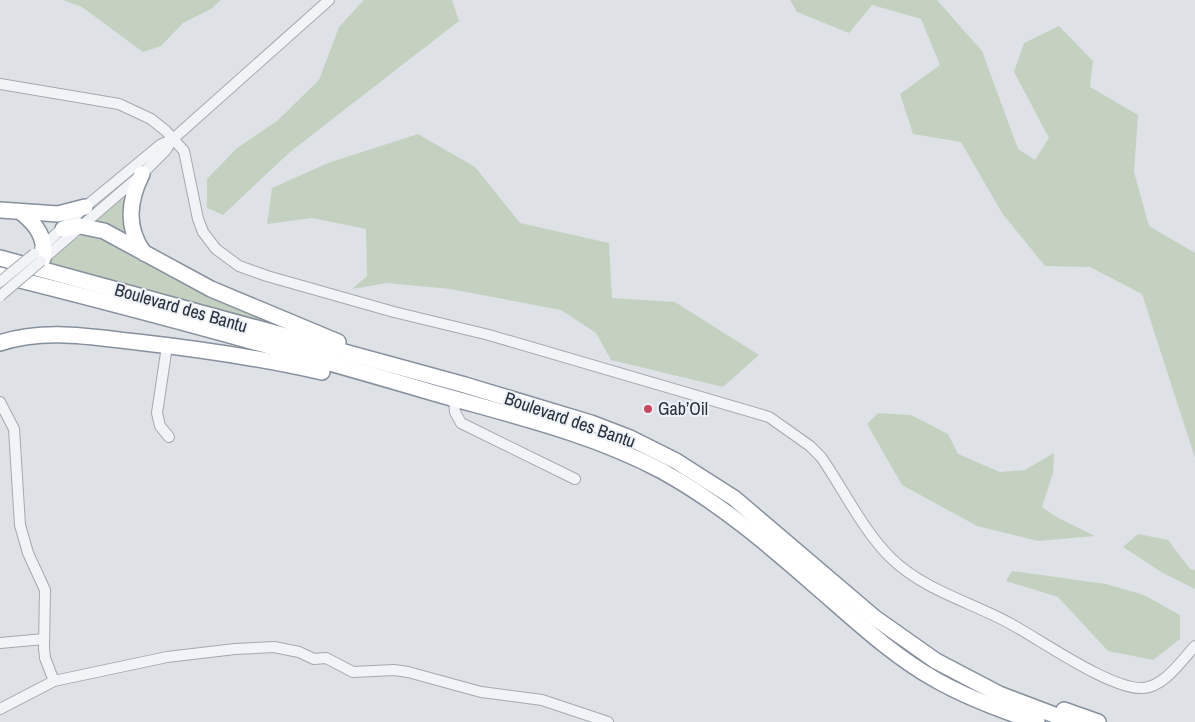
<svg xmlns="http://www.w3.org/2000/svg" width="1195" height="722" font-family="'Archivo Narrow',sans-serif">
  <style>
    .green { fill: #c4d1c0 }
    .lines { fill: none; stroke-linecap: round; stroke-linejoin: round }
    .minor-casing { stroke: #a4a9b1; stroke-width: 12 }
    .highway-casing { stroke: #87909d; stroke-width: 18 }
    .minor { stroke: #f1f3f6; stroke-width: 10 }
    .highway { stroke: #fff; stroke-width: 15 }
    .minor-bridge-casing { stroke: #a4a9b1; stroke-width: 12; stroke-linecap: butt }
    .minor-bridge { stroke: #f1f3f6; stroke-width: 10 }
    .poi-dot { fill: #c7485d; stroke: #eef1f5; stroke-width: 2 }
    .labels { text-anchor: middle; stroke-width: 4; stroke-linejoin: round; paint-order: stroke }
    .street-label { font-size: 18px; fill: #28303d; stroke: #eef1f5 }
    .poi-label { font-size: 18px; fill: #28303d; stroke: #eef1f5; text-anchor: start }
  </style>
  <rect width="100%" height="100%" fill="#dee2e7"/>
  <g class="green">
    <polygon points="63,0 221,0 211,9 183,23 161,46 143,52 82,7"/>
    <polygon points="364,0 452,0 459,21 290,152 223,215 207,208 207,179 237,148 277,121 319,80 339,27"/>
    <polygon points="790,0 937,0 982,51 1018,149 1035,160 1049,138 1014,72 1024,43 1059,26 1093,61 1090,87 1138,115 1134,172 1149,226 1195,253 1195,458 1142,294 1090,267 1045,266 1002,213 961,142 913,134 900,94 940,65 921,19 872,5 849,33 797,12"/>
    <polygon points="418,134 475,167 520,223 609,243 612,298 675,302 759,355 723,387 611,360 596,333 561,310 450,289 387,283 352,289 367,276 366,229 312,218 267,224 272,188 328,163"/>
    <polygon points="130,189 134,244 92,223"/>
    <path d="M94,233L315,338L49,262C64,248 73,235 94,233Z"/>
    <polygon points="878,413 911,415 948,434 958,454 1000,472 1025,470 1054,453 1053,473 1042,507 1058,518 1095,536 1038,541 977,526 902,485 867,424"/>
    <polygon points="1138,534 1168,540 1190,569 1195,570 1195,589 1163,573 1123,547"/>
    <polygon points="1012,571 1106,584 1144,595 1180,615 1180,639 1153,660 1108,651 1058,597 1006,581"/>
  </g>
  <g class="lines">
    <defs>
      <g id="minor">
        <path d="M0,84L119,104L151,119L166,131L184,151L198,219L203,232L216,249L239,266L267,276L394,312L489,335L769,417L810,446L821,457C844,490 863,531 892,559C924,590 973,603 1011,624C1041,640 1111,690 1143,688C1164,687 1182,660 1195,646"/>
        <polyline points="40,249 85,207 160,145 173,139 329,0"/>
        <polyline points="42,260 142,174 166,150 172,140"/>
        <polyline points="167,346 157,413 160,426 169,437"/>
        <polyline points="454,399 455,412 461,423 575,479"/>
        <polyline points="0,402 14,429 20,525 28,553 45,590 44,648 45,658 54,681 0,709"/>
        <polyline points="0,643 44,639"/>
        <polyline points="54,681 167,657 235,649 274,647 299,652 314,659 326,658 353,672 394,670 408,672 481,692 542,700 608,722"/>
      </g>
      <g id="highway">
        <path d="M142,174C129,200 125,227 144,253"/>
        <polyline points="0,210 58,214 85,207"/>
        <path d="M22,213C38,226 46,239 43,259"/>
        <polyline points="63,229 80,226 104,231 211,289 338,342"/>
        <polyline points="0,258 465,385 591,423 630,438 676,461 734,498 875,618 936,661 999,694 1073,722"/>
        <path d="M0,275C145,311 290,351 434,393C511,415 591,433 662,471C720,503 769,545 818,588C856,621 893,656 936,680C968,698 1003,711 1037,722"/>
        <path d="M0,343C44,328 92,337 137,342C199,349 261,358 322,372"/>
        <polyline points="1064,710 1098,722"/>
      </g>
    </defs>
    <use href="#minor" class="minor-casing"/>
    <use href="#highway" class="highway-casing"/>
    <use href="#minor" class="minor"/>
    <use href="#highway" class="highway"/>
    <defs>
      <g id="minor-bridge">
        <polyline points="0,282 34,254"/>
        <polyline points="0,296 41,261"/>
      </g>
    </defs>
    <use href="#minor-bridge" class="minor-bridge-casing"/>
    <use href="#minor-bridge" class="minor-bridge"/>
  </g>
  <circle class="poi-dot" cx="648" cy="409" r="5"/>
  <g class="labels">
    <g class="street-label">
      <text transform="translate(181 308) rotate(16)" y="6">Boulevard des Bantu</text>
      <text transform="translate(570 420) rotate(19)" y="6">Boulevard des Bantu</text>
    </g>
    <g class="poi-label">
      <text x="658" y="415">Gab’Oil</text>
    </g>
  </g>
</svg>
